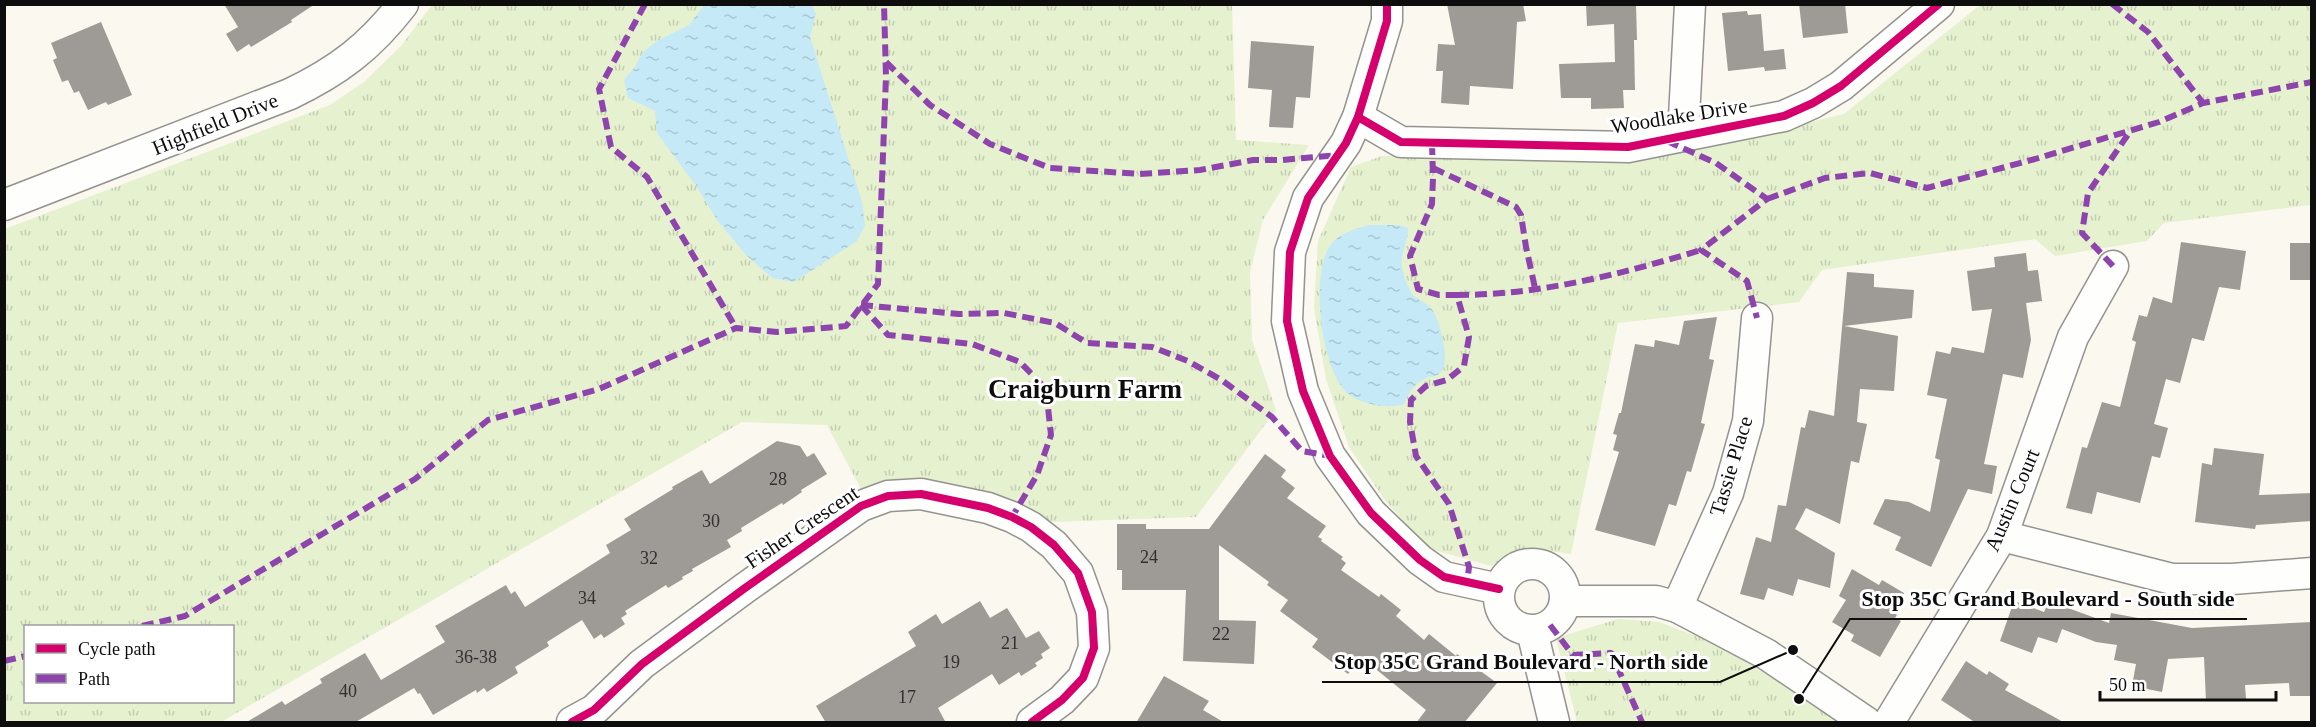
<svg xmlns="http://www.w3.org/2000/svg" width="2316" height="727" font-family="Georgia,serif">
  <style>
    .park { fill: url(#park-tufts); fill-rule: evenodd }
    .water { fill: url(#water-ripples) }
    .building { fill: #9e9a96 }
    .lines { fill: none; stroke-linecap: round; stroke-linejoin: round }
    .minor-casing { stroke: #94938f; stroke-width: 33 }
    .minor { stroke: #fefefd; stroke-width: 30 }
    .quiet { stroke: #8e44ad; stroke-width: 6; stroke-dasharray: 12 6; stroke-linecap: butt }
    .cycleway-casing { stroke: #fff; stroke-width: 11 }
    .cycleway { stroke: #d6006c; stroke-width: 8 }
    .labels { text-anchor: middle; stroke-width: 6; stroke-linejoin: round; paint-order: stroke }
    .number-label { font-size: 18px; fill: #31302f }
    .street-label { font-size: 21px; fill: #0d0d0d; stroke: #fff }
    .district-label { font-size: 27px; font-weight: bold; fill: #0d0d0d; stroke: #fff }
    .leader { fill: none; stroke: #0d0d0d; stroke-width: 2 }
    .callout-dot { fill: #0d0d0d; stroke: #fff; stroke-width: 2 }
    .callout-label { font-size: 22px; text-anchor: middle; font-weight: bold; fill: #0d0d0d; stroke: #fff; stroke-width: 6; stroke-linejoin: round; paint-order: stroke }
  </style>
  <defs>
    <pattern id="park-tufts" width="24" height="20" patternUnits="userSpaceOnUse" patternTransform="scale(1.5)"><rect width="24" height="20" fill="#e6f1cf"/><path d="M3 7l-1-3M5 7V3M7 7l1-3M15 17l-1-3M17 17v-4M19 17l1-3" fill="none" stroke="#c4cdb1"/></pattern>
    <pattern id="water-ripples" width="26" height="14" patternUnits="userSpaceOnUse" patternTransform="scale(1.5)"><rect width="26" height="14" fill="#c5e9f6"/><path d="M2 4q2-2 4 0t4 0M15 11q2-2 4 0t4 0" fill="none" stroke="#a8c7d2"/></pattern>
  </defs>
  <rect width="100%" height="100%" fill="#fbf8f0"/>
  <g class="park">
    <path d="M432,5H1232L1236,140L1309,145L1263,220L1250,272L1252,340L1276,410L1196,517L1050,522L999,498L862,491L827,425L742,422L221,722H5V229L330,105L364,82L401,46ZM26,626H232V702H26Z"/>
    <polygon points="1980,5 2311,5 2311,205 2164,223 2147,241 2055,256 2035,239 1822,270 1799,302 1618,323 1571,554 1528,548 1491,566 1427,548 1384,499 1349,447 1326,379 1314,308 1318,241 1351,167 1382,156 1615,159 1708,146 1844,114"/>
    <polygon points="1618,619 1659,622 1715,643 1844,722 1577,722 1556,638"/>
  </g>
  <g class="water">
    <polygon points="704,5 812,5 816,14 810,37 862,202 865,225 857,241 794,282 772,278 746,255 717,220 697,187 657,133 655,111 628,98 624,80 635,67 642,53 657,41 689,25"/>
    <path d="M1369,225H1399L1408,228C1409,243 1398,255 1403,272C1404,278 1409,289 1412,294C1418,300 1428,303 1433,311C1440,322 1449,358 1443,369C1439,378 1431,375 1424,379C1413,385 1408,394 1404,404C1387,409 1366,405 1351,396C1320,376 1309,270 1332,243C1342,232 1356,229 1369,225Z"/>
  </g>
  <g class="building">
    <polygon points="224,4 315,4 291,20 292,22 251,47 249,44 237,52 226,34 238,27"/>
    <polygon points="1447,4 1523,4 1526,21 1517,22 1513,89 1470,86 1469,105 1441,103 1443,71 1436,71 1438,44 1455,45"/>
    <polygon points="1586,4 1636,4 1637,40 1634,40 1635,90 1623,90 1624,108 1591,109 1591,98 1561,98 1559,64 1615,62 1614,24 1587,26"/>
    <polygon points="1799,4 1845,4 1848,33 1803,38"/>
    <polygon points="1747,11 1748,15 1761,14 1764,51 1784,49 1786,69 1765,71 1764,67 1728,71 1722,13"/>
    <polygon points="101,22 132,95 108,105 106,102 88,110 79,91 74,93 68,80 62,82 53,60 57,58 51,43"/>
    <polygon points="1251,41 1314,46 1310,98 1296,97 1293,128 1269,127 1272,90 1248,88"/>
    <polygon points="2181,242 2246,251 2240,290 2219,287 2204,341 2192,338 2180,383 2166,379 2154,424 2168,428 2160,458 2152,456 2140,503 2097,492 2092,514 2066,508 2082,447 2087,448 2102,402 2120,407 2136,342 2132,340 2139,315 2147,317 2153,297 2172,303"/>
    <rect x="2290" y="243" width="22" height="37"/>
    <polygon points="2026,253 2028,271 2038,270 2042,301 2026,303 2031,340 2023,378 2003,374 1984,464 1997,466 1992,494 1968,489 1931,567 1895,550 1901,537 1873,524 1885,499 1909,502 1930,512 1940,460 1935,458 1947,399 1927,395 1936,351 1950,354 1952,347 1984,353 1992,309 1972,311 1967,271 1995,267 1994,257"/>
    <polygon points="1847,272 1874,274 1874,287 1914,290 1912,318 1844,326 1898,336 1894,391 1860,389 1857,422 1867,424 1859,463 1851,461 1840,524 1806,508 1795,529 1835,553 1830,588 1798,579 1793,596 1768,588 1764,600 1740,594 1756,537 1771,542 1778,505 1786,506 1801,427 1805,428 1809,410 1834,416"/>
    <polygon points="1717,317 1709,359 1714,360 1701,423 1705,424 1691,472 1687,471 1676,506 1669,504 1655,546 1595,530 1619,452 1613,450 1617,435 1613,434 1619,413 1621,413 1635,344 1654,347 1655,340 1679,345 1684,321"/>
    <polygon points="777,441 800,446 807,457 814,453 827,474 801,490 802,492 783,505 782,503 741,528 742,531 727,540 731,547 692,569 693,571 682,577 683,579 668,588 666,585 625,611 627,614 621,618 625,624 604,638 601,634 594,639 582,620 547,642 549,646 515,667 518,673 487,692 484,688 477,693 476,690 433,715 420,693 418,694 414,688 354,723 245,723 282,701 285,705 322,683 320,679 365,653 381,680 445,642 435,626 506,585 511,594 515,591 525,607 610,553 606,545 631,530 624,519 673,489 672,487 702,470 710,484"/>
    <polygon points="2214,448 2264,454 2259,495 2312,493 2312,521 2256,525 2255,529 2195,522 2202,463 2212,465"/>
    <polygon points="1265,454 1286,470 1281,477 1295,488 1287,498 1326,526 1318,537 1322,539 1321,541 1343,557 1341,559 1346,563 1341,570 1379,597 1381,594 1401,610 1396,616 1424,640 1429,634 1456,656 1457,654 1497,683 1464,723 1416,723 1426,710 1361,657 1348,674 1312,647 1318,639 1280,611 1288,600 1267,585 1269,582 1219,545 1219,620 1256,621 1254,664 1183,661 1186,590 1122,590 1122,570 1117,570 1117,524 1146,524 1146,529 1209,529"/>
    <polygon points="1852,569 1879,585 1882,580 1904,593 1894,613 1897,615 1895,618 1901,621 1880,657 1851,641 1854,635 1832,622 1846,600 1839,596"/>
    <polygon points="980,601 990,618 1007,608 1026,638 1039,631 1050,648 1041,654 1043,658 1035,663 1037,666 1021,676 1019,672 999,685 992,674 938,708 946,723 826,723 816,706 916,646 908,632 936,614 942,624"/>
    <polygon points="2014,601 2044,612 2049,601 2109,623 2111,613 2192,628 2312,622 2312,696 2290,696 2289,683 2245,685 2246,699 2206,701 2204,657 2168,659 2162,692 2132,686 2136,664 2114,660 2117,645 2096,642 2062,629 2057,643 2038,637 2032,653 2000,641"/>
    <polygon points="1966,661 1987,675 1989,671 2009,684 2005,690 2065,723 1976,723 1941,700"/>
    <polygon points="1164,676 1209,701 1203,710 1225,723 1136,723"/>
  </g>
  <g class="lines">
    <defs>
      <g id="minor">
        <polyline points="1387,4 1387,21 1358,117 1346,143 1308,198 1290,252 1287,321 1303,391 1330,456 1371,513 1420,560 1444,577 1499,589"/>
        <polyline points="1358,117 1401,142 1628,147 1683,136 1784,116 1813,103 1841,86 1939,4"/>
        <polyline points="1683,136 1690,4"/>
        <path d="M4,205L290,94C338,71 370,47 403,4"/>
        <polyline points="2002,536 2172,579 2232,579 2312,573"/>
        <circle cx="1532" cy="597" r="33"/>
        <polyline points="1565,601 1656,601 1677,607 1766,654 1866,722"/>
        <polyline points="1677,607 1728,493 1748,421 1757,318"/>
        <polyline points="1532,631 1554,722"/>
        <polyline points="572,722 594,710 642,664 745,588 861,506 888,496 921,494 988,508 1012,517 1031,527 1054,545 1078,573 1092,612 1094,648 1083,678 1062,700 1032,722"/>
        <polyline points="1889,722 2002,536 2073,337 2113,266"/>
      </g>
    </defs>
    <use href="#minor" class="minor-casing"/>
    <use href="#minor" class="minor"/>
    <g class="quiet">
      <polyline points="645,4 599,89 611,147 647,177 736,328"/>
      <polyline points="2112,4 2148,32 2203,103"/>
      <polyline points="886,62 930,105 990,144 1050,168 1140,174 1200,170 1253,160 1282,160 1338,155"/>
      <polyline points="1667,141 1716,163 1767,199 1701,250 1747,281 1757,318"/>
      <polyline points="1432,143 1433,178 1432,204 1410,256 1418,289 1439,295 1457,295 1469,337 1464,366 1447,380 1426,386 1411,400 1410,422 1416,456 1449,504 1469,567 1467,584"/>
      <polyline points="1433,168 1516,207 1521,215 1526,247 1535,288"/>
      <polyline points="1767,199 1825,178 1870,173 1927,188 2035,159 2159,122 2203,103 2312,82"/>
      <polyline points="2113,266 2082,233 2088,193 2131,130"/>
      <path d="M1457,295C1540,295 1622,274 1701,250"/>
      <polyline points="861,305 959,314 1004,313 1055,323 1087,343 1152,347 1188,361 1223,381 1272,417 1302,451 1330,456"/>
      <polyline points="861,305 888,335 972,344 1020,362 1046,389 1051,435 1037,475 1012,517"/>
      <polyline points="1550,625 1573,655 1611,653 1642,722"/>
      <polyline points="142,626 185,616 324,533 415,479 488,420 599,389 736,328 777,332 846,326 878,284 886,77 884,4"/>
      <polyline points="4,661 26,656"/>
    </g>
    <defs>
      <g id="cycleway">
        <polyline points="1387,4 1387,21 1358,117 1346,143 1308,198 1290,252 1287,321 1303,391 1330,456 1371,513 1420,560 1444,577 1499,589"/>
        <polyline points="1358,117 1401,142 1628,147 1683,136 1784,116 1813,103 1841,86 1939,4"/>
        <polyline points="572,722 594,710 642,664 745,588 861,506 888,496 921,494 988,508 1012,517 1031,527 1054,545 1078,573 1092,612 1094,648 1083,678 1062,700 1032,722"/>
      </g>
    </defs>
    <use href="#cycleway" class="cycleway-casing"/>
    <use href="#cycleway" class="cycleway"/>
  </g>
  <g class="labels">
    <g class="number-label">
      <text x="778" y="485">28</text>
      <text x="711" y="527">30</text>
      <text x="1149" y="563">24</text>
      <text x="649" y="564">32</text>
      <text x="587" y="604">34</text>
      <text x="1221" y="640">22</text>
      <text x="1010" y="649">21</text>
      <text x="476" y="663">36-38</text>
      <text x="951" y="668">19</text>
      <text x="348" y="697">40</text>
      <text x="907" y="703">17</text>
    </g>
    <g class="street-label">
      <text transform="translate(1679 116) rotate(-9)" y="7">Woodlake Drive</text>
      <text transform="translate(215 124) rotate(-22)" y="7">Highfield Drive</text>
      <text transform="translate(1731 466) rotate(-73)" y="7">Tassie Place</text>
      <text transform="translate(2012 500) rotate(-67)" y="7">Austin Court</text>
      <text transform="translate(802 527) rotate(-34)" y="7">Fisher Crescent</text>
    </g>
    <g class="district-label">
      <text x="1085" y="398">Craigburn Farm</text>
    </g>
  </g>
  <path class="leader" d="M1799 699L1850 619H2247M1793 650L1720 682H1322"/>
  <g class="callout-dot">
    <circle cx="1799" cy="699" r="6"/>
    <circle cx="1793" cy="650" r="6"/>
  </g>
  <g class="callout-label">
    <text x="2048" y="606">Stop 35C Grand Boulevard - South side</text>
    <text x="1521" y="669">Stop 35C Grand Boulevard - North side</text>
  </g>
  <rect width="2316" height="727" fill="none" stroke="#0d0d0d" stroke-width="12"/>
  <rect x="24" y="625" width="210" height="78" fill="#ffffff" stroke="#9e9e9e" stroke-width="1.5"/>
  <rect x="36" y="644" width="30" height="9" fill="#d6006c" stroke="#9e9e9e" stroke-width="1.5"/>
  <text x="78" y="655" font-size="18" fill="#0d0d0d">Cycle path</text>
  <rect x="36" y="674" width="30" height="9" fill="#8e44ad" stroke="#9e9e9e" stroke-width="1.5"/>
  <text x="78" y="685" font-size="18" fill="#0d0d0d">Path</text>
  <path d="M2100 691v9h176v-9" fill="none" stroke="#0d0d0d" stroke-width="3"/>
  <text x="2109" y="691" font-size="18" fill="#0d0d0d" stroke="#ffffff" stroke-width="4.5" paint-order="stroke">50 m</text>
</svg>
